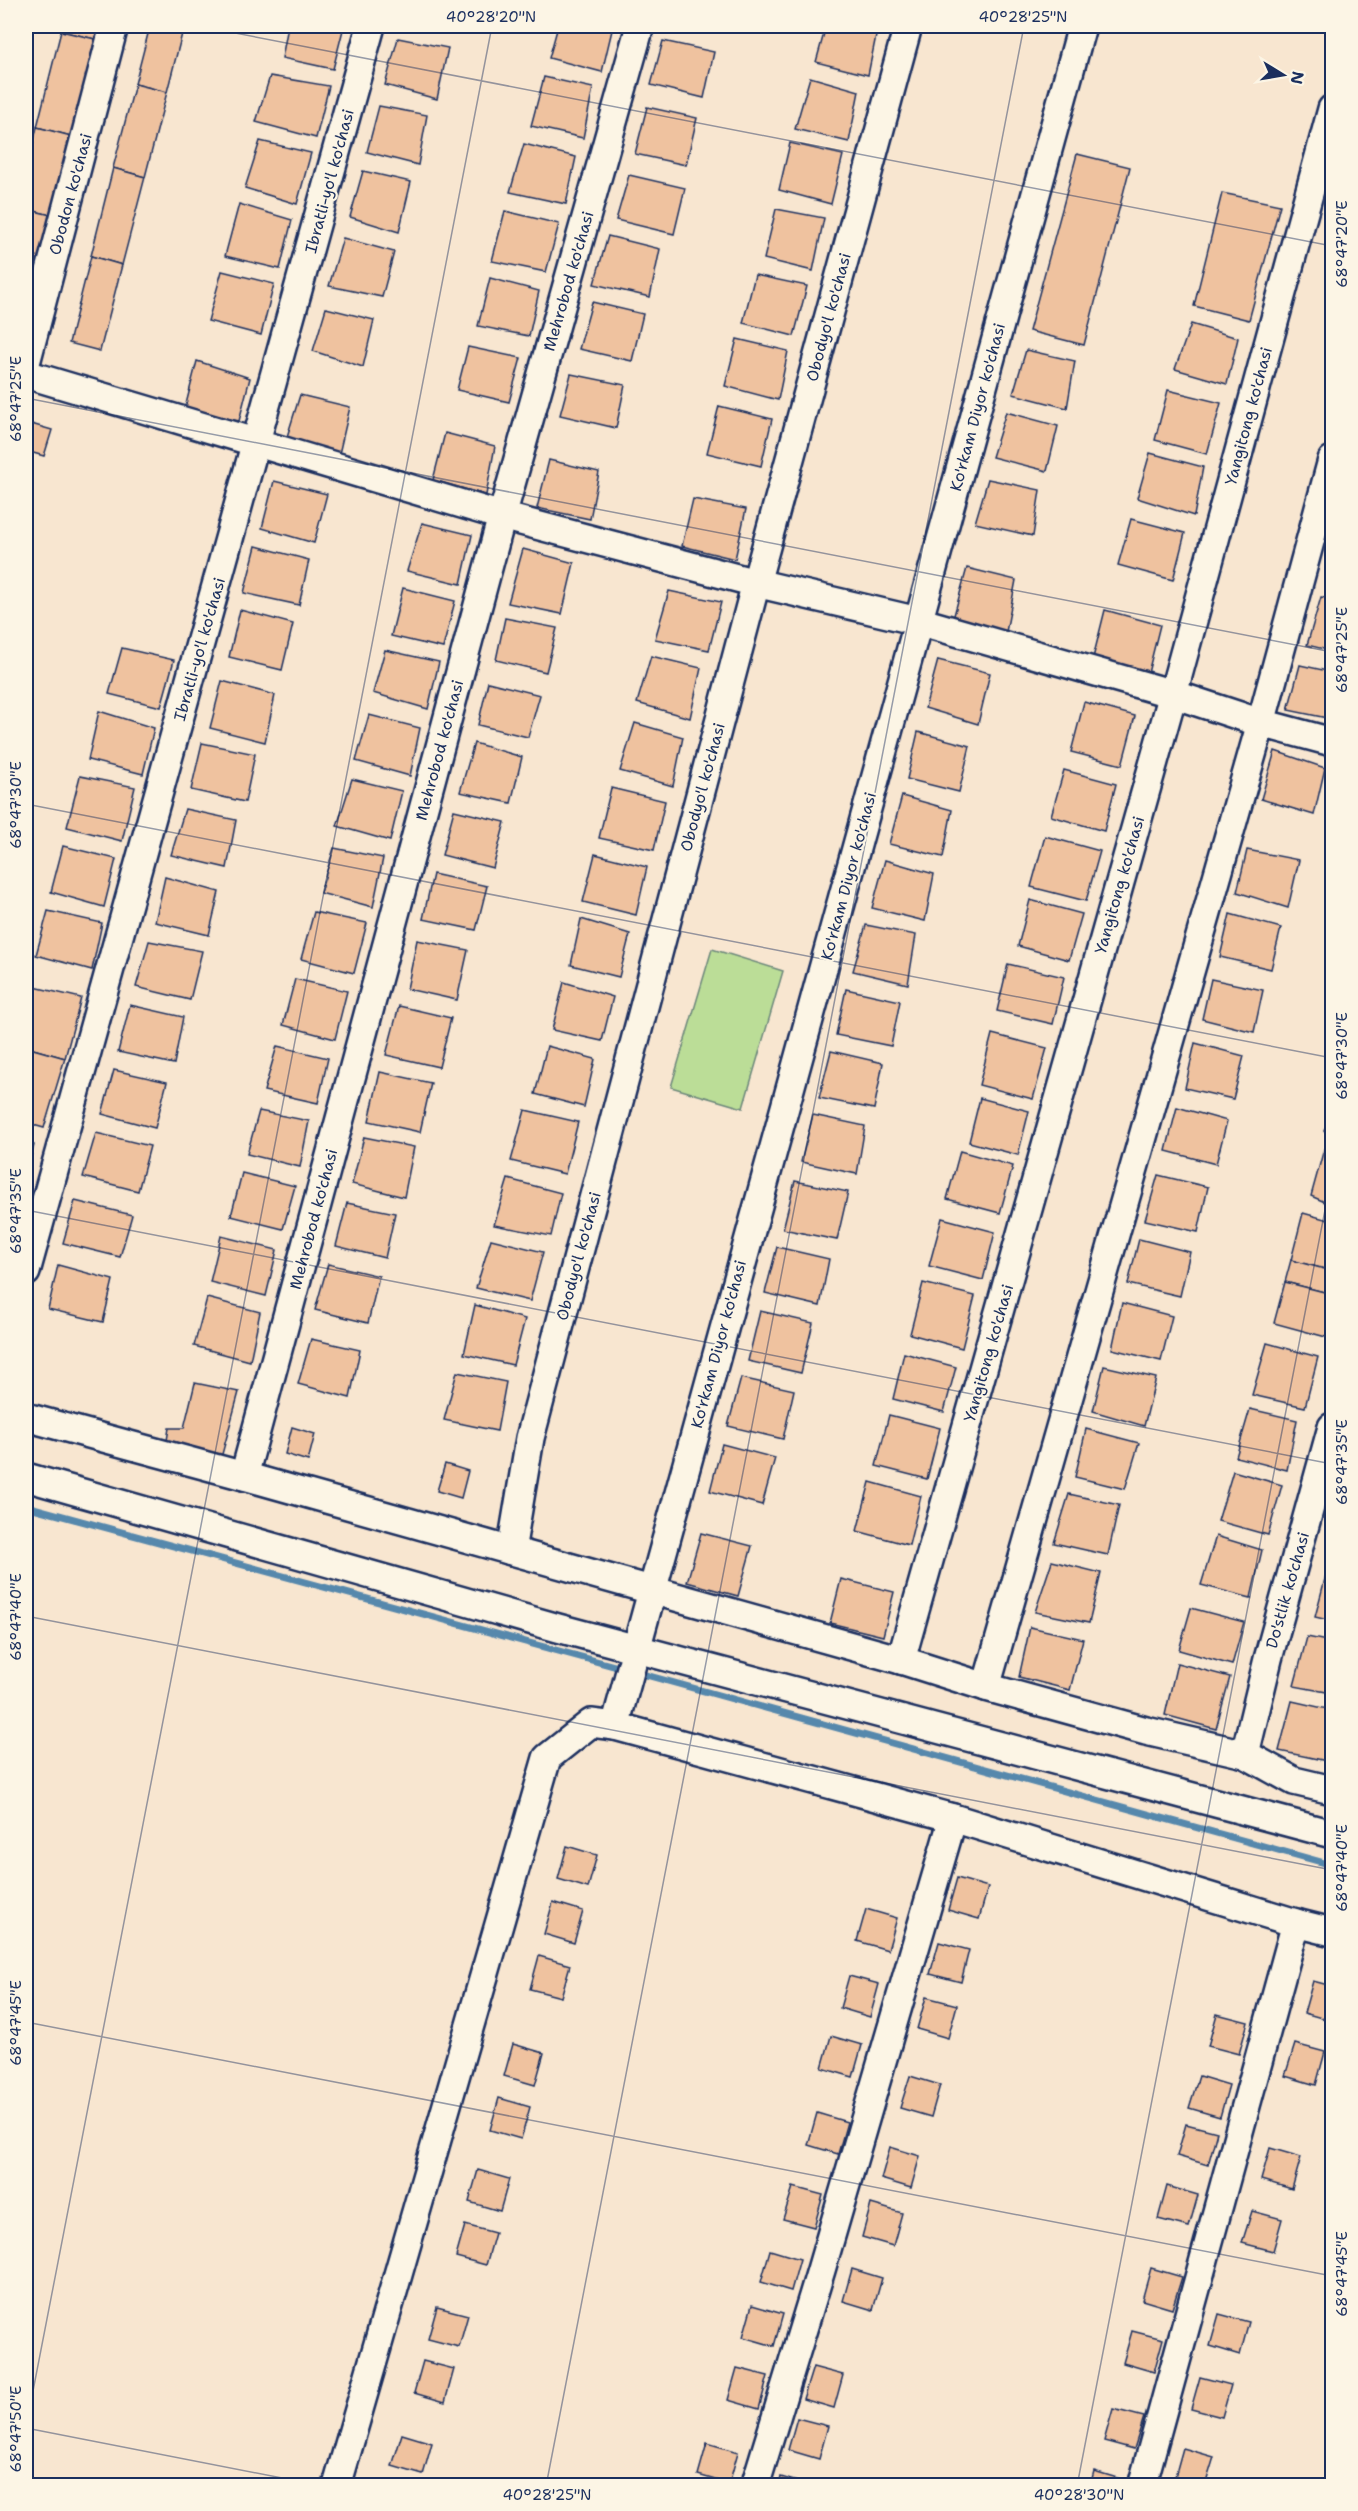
<svg xmlns="http://www.w3.org/2000/svg" width="1358" height="2511" font-family="'Shantell Sans',sans-serif">
  <style>
    .green { fill: #bbdd97; stroke: #6b867a; stroke-width: 1.5 }
    .lines { fill: none; stroke-linecap: round; stroke-linejoin: round }
    .stream { stroke: #5788ac; stroke-width: 7 }
    .building { fill: #efc29f; stroke: #1b2f5e; stroke-width: 1.5 }
    .minor-casing { stroke: #1b2f5e; stroke-width: 32 }
    .minor { stroke: #fcf5e5; stroke-width: 27 }
    .ticks { fill: none; stroke: #1b2f5e; stroke-width: 1.5; stroke-opacity: 0.45 }
    .labels { text-anchor: middle; stroke-width: 4.5; stroke-linejoin: round; paint-order: stroke }
    .street-label { font-size: 16px; fill: #1b2f5e; stroke: #fcf5e5 }
    .neatline { fill: none; stroke: #1b2f5e; stroke-width: 2 }
    .ticks-label { font-size: 15px; text-anchor: middle; fill: #1b2f5e }
  </style>
  <rect width="100%" height="100%" fill="#f8e6d0"/>
  <filter id="ink" filterUnits="userSpaceOnUse"><feTurbulence type="fractalNoise" baseFrequency=".0167" numOctaves="2"/><feDisplacementMap in="SourceGraphic" scale="12" xChannelSelector="R" yChannelSelector="G"/><feConvolveMatrix kernelMatrix="1 2 1 2 8 2 1 2 1" color-interpolation-filters="sRGB"/></filter>
  <g filter="url(#ink)">
    <polygon class="green" points="712,949 783,971 743,1108 671,1087"/>
    <g class="lines">
      <g class="stream">
        <polyline points="26,1506 625,1669"/>
        <polyline points="635,1672 1332,1865"/>
      </g>
    </g>
    <g class="building">
      <polygon points="63,26 98,26 95,39 61,31"/>
      <polygon points="150,26 184,26 167,92 135,84"/>
      <polygon points="288,26 344,26 333,69 282,58"/>
      <polygon points="428,26 456,26 455,33"/>
      <polygon points="558,26 613,26 602,72 549,58"/>
      <polygon points="694,26 724,26 722,32"/>
      <polygon points="826,26 878,26 868,75 816,62"/>
      <polygon points="61,31 95,39 71,136 37,127"/>
      <polygon points="398,38 448,48 437,99 385,85"/>
      <polygon points="663,41 714,52 704,98 651,85"/>
      <polygon points="270,76 329,86 316,138 256,122"/>
      <polygon points="544,77 593,88 583,138 531,126"/>
      <polygon points="810,77 859,91 849,142 795,129"/>
      <polygon points="135,84 167,92 145,177 113,168"/>
      <polygon points="379,106 427,115 418,165 367,152"/>
      <polygon points="647,107 697,118 686,165 635,154"/>
      <polygon points="37,127 71,136 51,215 26,209 26,175"/>
      <polygon points="260,141 311,153 297,204 245,188"/>
      <polygon points="790,143 843,155 831,204 779,190"/>
      <polygon points="524,144 576,157 566,204 510,192"/>
      <polygon points="1077,154 1130,167 1084,345 1029,331"/>
      <polygon points="113,168 145,177 122,265 91,256"/>
      <polygon points="363,171 411,182 399,232 350,217"/>
      <polygon points="629,175 685,188 674,234 616,220"/>
      <polygon points="1222,193 1280,205 1249,320 1194,306"/>
      <polygon points="239,204 292,220 280,269 225,256"/>
      <polygon points="26,209 51,215 26,319"/>
      <polygon points="776,209 824,218 813,271 764,259"/>
      <polygon points="505,211 559,224 546,272 492,261"/>
      <polygon points="608,236 660,249 650,297 594,284"/>
      <polygon points="343,238 394,252 382,297 329,286"/>
      <polygon points="91,256 122,265 100,351 69,343"/>
      <polygon points="222,271 274,284 261,335 208,321"/>
      <polygon points="755,275 807,286 794,336 743,323"/>
      <polygon points="490,278 539,291 529,336 478,326"/>
      <polygon points="592,302 643,314 632,361 579,349"/>
      <polygon points="326,308 374,320 363,367 313,351"/>
      <polygon points="1191,324 1238,338 1227,384 1175,369"/>
      <polygon points="737,339 788,351 778,400 725,386"/>
      <polygon points="468,347 521,358 509,402 457,390"/>
      <polygon points="1026,350 1075,361 1067,408 1013,394"/>
      <polygon points="197,361 250,378 239,421 185,408"/>
      <polygon points="571,374 625,385 616,428 560,415"/>
      <polygon points="1168,390 1221,403 1207,454 1155,440"/>
      <polygon points="300,395 350,407 339,454 286,440"/>
      <polygon points="719,406 772,419 761,466 707,453"/>
      <polygon points="1006,412 1058,426 1047,471 992,457"/>
      <polygon points="28,423 52,430 44,456 26,451"/>
      <polygon points="445,433 495,446 486,495 433,480"/>
      <polygon points="1150,453 1203,467 1194,516 1137,498"/>
      <polygon points="549,460 599,472 590,519 537,508"/>
      <polygon points="988,479 1040,490 1033,536 975,523"/>
      <polygon points="274,481 327,494 314,543 262,528"/>
      <polygon points="693,499 746,509 735,559 682,546"/>
      <polygon points="1131,519 1185,533 1173,580 1118,565"/>
      <polygon points="422,523 472,535 461,584 407,571"/>
      <polygon points="256,546 309,560 299,605 244,593"/>
      <polygon points="523,549 574,563 562,614 508,603"/>
      <polygon points="1332,554 1332,579 1326,577"/>
      <polygon points="967,568 1016,580 1006,632 953,619"/>
      <polygon points="403,588 455,601 443,648 391,636"/>
      <polygon points="669,591 721,602 709,650 655,639"/>
      <polygon points="1321,597 1332,599 1332,651 1307,645"/>
      <polygon points="240,610 293,624 282,670 229,657"/>
      <polygon points="1105,610 1160,625 1148,673 1093,658"/>
      <polygon points="505,618 557,628 546,672 496,660"/>
      <polygon points="122,648 174,660 161,707 109,694"/>
      <polygon points="385,650 439,662 428,709 373,693"/>
      <polygon points="651,656 701,668 690,718 637,703"/>
      <polygon points="938,660 990,673 978,724 925,708"/>
      <polygon points="1300,665 1332,672 1332,719 1288,710"/>
      <polygon points="222,681 275,695 265,742 210,728"/>
      <polygon points="488,682 540,695 528,737 478,725"/>
      <polygon points="1084,702 1135,716 1122,765 1071,752"/>
      <polygon points="99,711 154,728 143,774 88,760"/>
      <polygon points="369,715 420,728 410,776 356,761"/>
      <polygon points="635,723 683,737 673,786 620,771"/>
      <polygon points="918,732 970,746 959,792 907,779"/>
      <polygon points="202,743 255,754 245,802 191,790"/>
      <polygon points="474,743 522,757 511,803 460,792"/>
      <polygon points="1275,751 1325,768 1314,815 1261,799"/>
      <polygon points="1064,770 1116,784 1104,831 1051,816"/>
      <polygon points="80,776 135,787 122,841 67,827"/>
      <polygon points="352,779 402,791 390,841 337,826"/>
      <polygon points="611,788 665,801 654,850 599,838"/>
      <polygon points="902,796 952,810 943,857 889,844"/>
      <polygon points="185,809 236,820 227,868 171,855"/>
      <polygon points="454,810 505,822 493,868 442,855"/>
      <polygon points="1045,836 1100,851 1086,901 1031,887"/>
      <polygon points="63,846 116,859 104,907 51,892"/>
      <polygon points="334,848 383,858 373,907 320,893"/>
      <polygon points="1247,850 1299,860 1288,908 1237,892"/>
      <polygon points="595,854 647,867 636,915 583,902"/>
      <polygon points="885,860 934,874 925,921 872,908"/>
      <polygon points="433,874 487,886 476,930 423,919"/>
      <polygon points="165,877 219,892 209,935 155,922"/>
      <polygon points="1030,900 1082,914 1069,960 1018,946"/>
      <polygon points="48,911 102,923 92,970 36,955"/>
      <polygon points="314,912 367,923 354,973 301,959"/>
      <polygon points="1230,914 1281,928 1271,969 1220,957"/>
      <polygon points="581,919 630,934 619,977 571,965"/>
      <polygon points="866,925 916,935 908,984 853,971"/>
      <polygon points="417,940 468,950 457,1000 407,989"/>
      <polygon points="149,941 202,951 190,1000 136,987"/>
      <polygon points="1008,964 1064,977 1053,1024 997,1011"/>
      <polygon points="295,979 347,991 335,1039 283,1025"/>
      <polygon points="1211,979 1263,990 1254,1032 1202,1019"/>
      <polygon points="564,982 613,997 602,1041 552,1030"/>
      <polygon points="26,985 81,998 65,1058 26,1047"/>
      <polygon points="846,989 900,1001 891,1046 836,1035"/>
      <polygon points="130,1005 183,1017 174,1064 118,1052"/>
      <polygon points="399,1006 451,1018 439,1067 386,1055"/>
      <polygon points="992,1034 1047,1048 1033,1099 979,1085"/>
      <polygon points="1195,1043 1244,1056 1233,1099 1185,1088"/>
      <polygon points="277,1046 328,1058 318,1103 264,1091"/>
      <polygon points="547,1046 595,1059 584,1107 535,1094"/>
      <polygon points="26,1047 65,1058 44,1128 26,1123"/>
      <polygon points="831,1051 883,1063 874,1109 819,1098"/>
      <polygon points="114,1070 167,1082 155,1128 102,1114"/>
      <polygon points="380,1072 431,1083 420,1132 369,1121"/>
      <polygon points="980,1098 1029,1111 1018,1155 969,1142"/>
      <polygon points="1177,1107 1227,1121 1216,1164 1166,1151"/>
      <polygon points="525,1110 578,1122 565,1174 511,1161"/>
      <polygon points="1332,1110 1332,1134 1324,1131"/>
      <polygon points="259,1111 309,1121 300,1167 247,1154"/>
      <polygon points="813,1115 865,1126 857,1174 801,1162"/>
      <polygon points="96,1133 150,1146 138,1191 83,1177"/>
      <polygon points="364,1137 414,1147 404,1197 352,1184"/>
      <polygon points="26,1143 34,1145 27,1172 26,1172"/>
      <polygon points="1324,1149 1332,1151 1332,1205 1311,1196"/>
      <polygon points="960,1151 1013,1166 1000,1213 947,1199"/>
      <polygon points="242,1173 295,1186 283,1229 231,1216"/>
      <polygon points="1158,1175 1208,1187 1198,1232 1145,1220"/>
      <polygon points="508,1179 561,1193 551,1236 494,1225"/>
      <polygon points="795,1181 848,1192 837,1240 783,1229"/>
      <polygon points="75,1201 132,1215 120,1257 63,1243"/>
      <polygon points="347,1203 395,1213 385,1258 336,1246"/>
      <polygon points="1303,1213 1332,1221 1332,1271 1291,1260"/>
      <polygon points="942,1218 995,1232 983,1280 929,1266"/>
      <polygon points="221,1236 277,1250 266,1296 210,1282"/>
      <polygon points="491,1239 543,1252 530,1301 476,1288"/>
      <polygon points="1139,1239 1190,1252 1180,1296 1128,1284"/>
      <polygon points="777,1247 829,1259 820,1306 765,1293"/>
      <polygon points="1291,1260 1332,1271 1332,1294 1285,1282"/>
      <polygon points="328,1264 379,1276 368,1323 315,1310"/>
      <polygon points="58,1265 113,1280 103,1322 48,1309"/>
      <polygon points="1285,1282 1332,1294 1332,1310 1326,1337 1274,1323"/>
      <polygon points="923,1283 975,1296 962,1348 910,1334"/>
      <polygon points="207,1298 260,1312 250,1361 194,1346"/>
      <polygon points="1122,1303 1172,1316 1161,1361 1112,1349"/>
      <polygon points="475,1305 525,1319 513,1365 464,1354"/>
      <polygon points="760,1311 813,1323 801,1373 748,1361"/>
      <polygon points="311,1339 360,1350 350,1398 298,1384"/>
      <polygon points="1267,1343 1318,1357 1305,1407 1252,1395"/>
      <polygon points="904,1353 956,1367 944,1412 893,1399"/>
      <polygon points="1104,1366 1156,1378 1144,1426 1093,1411"/>
      <polygon points="457,1372 506,1382 497,1431 444,1420"/>
      <polygon points="741,1378 794,1390 783,1439 728,1426"/>
      <polygon points="195,1383 239,1392 221,1458 166,1447 169,1428 184,1428"/>
      <polygon points="1250,1409 1297,1420 1287,1470 1236,1457"/>
      <polygon points="889,1415 940,1428 927,1479 876,1466"/>
      <polygon points="292,1427 315,1434 308,1461 285,1454"/>
      <polygon points="1086,1429 1139,1443 1125,1489 1075,1477"/>
      <polygon points="722,1444 775,1458 762,1505 710,1491"/>
      <polygon points="445,1464 468,1471 461,1498 437,1491"/>
      <polygon points="1233,1471 1282,1485 1268,1535 1218,1521"/>
      <polygon points="870,1482 921,1496 909,1545 857,1531"/>
      <polygon points="1069,1494 1119,1505 1108,1555 1054,1543"/>
      <polygon points="701,1533 752,1546 738,1596 687,1582"/>
      <polygon points="1216,1536 1262,1550 1251,1598 1201,1585"/>
      <polygon points="1052,1561 1101,1573 1089,1623 1035,1612"/>
      <polygon points="1327,1571 1332,1572 1332,1621 1315,1617"/>
      <polygon points="841,1579 894,1592 883,1636 830,1623"/>
      <polygon points="1191,1608 1244,1622 1232,1665 1179,1650"/>
      <polygon points="1030,1627 1083,1639 1070,1690 1019,1677"/>
      <polygon points="1307,1637 1332,1642 1332,1693 1294,1686"/>
      <polygon points="1177,1663 1230,1677 1216,1729 1165,1715"/>
      <polygon points="1292,1701 1332,1710 1332,1762 1279,1751"/>
      <polygon points="567,1846 597,1855 588,1888 558,1879"/>
      <polygon points="957,1878 988,1887 979,1919 948,1910"/>
      <polygon points="553,1902 583,1911 574,1943 544,1934"/>
      <polygon points="866,1909 897,1918 888,1950 857,1941"/>
      <polygon points="939,1942 969,1950 961,1982 930,1974"/>
      <polygon points="539,1956 570,1965 561,1997 530,1989"/>
      <polygon points="849,1976 879,1984 870,2017 840,2008"/>
      <polygon points="1313,1981 1332,1986 1332,2021 1304,2013"/>
      <polygon points="926,1997 957,2005 948,2038 917,2029"/>
      <polygon points="1217,2014 1248,2022 1239,2054 1208,2046"/>
      <polygon points="831,2036 862,2045 853,2077 822,2068"/>
      <polygon points="513,2044 544,2053 535,2085 504,2076"/>
      <polygon points="1295,2044 1325,2052 1316,2085 1285,2076"/>
      <polygon points="910,2076 940,2085 931,2117 900,2108"/>
      <polygon points="1199,2076 1229,2085 1220,2117 1189,2108"/>
      <polygon points="499,2098 530,2107 521,2139 490,2130"/>
      <polygon points="817,2113 847,2122 838,2154 808,2145"/>
      <polygon points="1186,2124 1217,2132 1208,2165 1177,2156"/>
      <polygon points="890,2147 920,2156 911,2188 881,2179"/>
      <polygon points="1270,2148 1301,2157 1292,2189 1261,2180"/>
      <polygon points="478,2170 509,2179 500,2211 469,2202"/>
      <polygon points="1167,2186 1198,2195 1189,2227 1158,2219"/>
      <polygon points="793,2187 823,2195 814,2227 783,2219"/>
      <polygon points="871,2204 902,2213 893,2246 862,2237"/>
      <polygon points="1252,2211 1282,2219 1273,2251 1242,2243"/>
      <polygon points="465,2225 495,2233 486,2265 456,2257"/>
      <polygon points="770,2250 800,2259 791,2291 761,2282"/>
      <polygon points="1151,2268 1182,2277 1172,2309 1142,2300"/>
      <polygon points="852,2269 882,2278 873,2310 843,2301"/>
      <polygon points="752,2305 783,2314 774,2346 743,2337"/>
      <polygon points="437,2307 468,2315 459,2347 428,2339"/>
      <polygon points="1219,2314 1249,2322 1240,2355 1210,2346"/>
      <polygon points="1132,2331 1163,2339 1154,2372 1123,2363"/>
      <polygon points="423,2361 454,2369 445,2402 414,2393"/>
      <polygon points="813,2367 843,2375 834,2408 803,2399"/>
      <polygon points="737,2368 768,2376 759,2409 728,2400"/>
      <polygon points="1200,2377 1231,2385 1222,2417 1191,2409"/>
      <polygon points="1113,2409 1144,2417 1134,2449 1104,2441"/>
      <polygon points="797,2418 828,2426 819,2459 788,2450"/>
      <polygon points="402,2434 432,2443 423,2475 392,2466"/>
      <polygon points="707,2443 738,2452 729,2484 698,2475"/>
      <polygon points="1183,2448 1214,2457 1205,2486 1192,2486 1174,2480"/>
      <polygon points="1094,2471 1124,2480 1123,2486 1090,2486"/>
      <polygon points="781,2477 811,2486 779,2486"/>
    </g>
    <g class="lines">
      <defs>
        <g id="minor">
          <polyline points="26,363 114,26"/>
          <polyline points="26,374 502,516 756,583 918,621 1173,694 1261,723 1332,742"/>
          <polyline points="26,1272 371,26"/>
          <polyline points="26,1417 244,1476 901,1660 986,1687 1146,1731 1245,1754 1294,1781 1332,1790"/>
          <polyline points="244,1476 502,516 640,26"/>
          <polyline points="26,1477 558,1628 1332,1834"/>
          <polyline points="511,1551 530,1438 756,583 908,26"/>
          <polyline points="901,1660 1173,694 1332,109"/>
          <polyline points="986,1687 1261,723 1332,460"/>
          <polyline points="615,1726 1082,26"/>
          <polyline points="1245,1754 1268,1659 1332,1427"/>
          <polyline points="337,2486 547,1758 591,1723 615,1726 953,1818 1296,1923 1332,1932"/>
          <polyline points="755,2486 821,2270 953,1818"/>
          <polyline points="1142,2486 1296,1923"/>
        </g>
      </defs>
      <use href="#minor" class="minor-casing"/>
      <use href="#minor" class="minor"/>
    </g>
  </g>
  <path class="ticks" d="M199,26L1332,246M26,398L1332,652M26,804L1332,1058M26,1210L1332,1464M26,1616L1332,1870M26,2022L1332,2276M26,2427L492,26M26,2428L323,2486M546,2486L1024,26M1077,2486L1332,1174"/>
  <g class="labels">
    <g class="street-label">
      <text transform="translate(329 181) rotate(-75)" y="6">Ibratli-yo'l ko'chasi</text>
      <text transform="translate(70 194) rotate(-75)" y="6">Obodon ko'chasi</text>
      <text transform="translate(568 281) rotate(-74)" y="6">Mehrobod ko'chasi</text>
      <text transform="translate(828 317) rotate(-75)" y="6">Obodyo'l ko'chasi</text>
      <text transform="translate(977 407) rotate(-75)" y="6">Ko'rkam Diyor ko'chasi</text>
      <text transform="translate(1248 416) rotate(-75)" y="6">Yangitong ko'chasi</text>
      <text transform="translate(199 649) rotate(-74)" y="6">Ibratli-yo'l ko'chasi</text>
      <text transform="translate(439 750) rotate(-75)" y="6">Mehrobod ko'chasi</text>
      <text transform="translate(702 787) rotate(-75)" y="6">Obodyo'l ko'chasi</text>
      <text transform="translate(848 876) rotate(-75)" y="6">Ko'rkam Diyor ko'chasi</text>
      <text transform="translate(1119 885) rotate(-74)" y="6">Yangitong ko'chasi</text>
      <text transform="translate(313 1219) rotate(-75)" y="6">Mehrobod ko'chasi</text>
      <text transform="translate(578 1256) rotate(-75)" y="6">Obodyo'l ko'chasi</text>
      <text transform="translate(718 1344) rotate(-75)" y="6">Ko'rkam Diyor ko'chasi</text>
      <text transform="translate(988 1353) rotate(-74)" y="6">Yangitong ko'chasi</text>
      <text transform="translate(1287 1590) rotate(-74)" y="6">Do'stlik ko'chasi</text>
    </g>
  </g>
  <rect width="1358" height="2511" fill="none" stroke="#fcf5e5" stroke-width="66"/>
  <g transform="translate(1283 75) rotate(101)" stroke="#fcf5e5" stroke-width="4.5" paint-order="stroke">
  <path d="M0-4.5L10 22L0 15L-10 22Z" fill="#1b2f5e"/>
  <text y="-9" font-size="16" font-weight="bold" text-anchor="middle" fill="#1b2f5e">N</text>
  </g>
  <rect x="33" y="33" width="1292" height="2445" class="neatline"/>
  <g class="ticks-label">
    <text x="491" y="22">40°28'20"N</text>
    <text x="1023" y="22">40°28'25"N</text>
    <text transform="translate(1342 244) rotate(-90)" y="5">68°47'20"E</text>
    <text transform="translate(16 399) rotate(-90)" y="5">68°47'25"E</text>
    <text transform="translate(1342 650) rotate(-90)" y="5">68°47'25"E</text>
    <text transform="translate(16 805) rotate(-90)" y="5">68°47'30"E</text>
    <text transform="translate(1342 1056) rotate(-90)" y="5">68°47'30"E</text>
    <text transform="translate(16 1211) rotate(-90)" y="5">68°47'35"E</text>
    <text transform="translate(1342 1462) rotate(-90)" y="5">68°47'35"E</text>
    <text transform="translate(16 1617) rotate(-90)" y="5">68°47'40"E</text>
    <text transform="translate(1342 1868) rotate(-90)" y="5">68°47'40"E</text>
    <text transform="translate(16 2023) rotate(-90)" y="5">68°47'45"E</text>
    <text transform="translate(1342 2274) rotate(-90)" y="5">68°47'45"E</text>
    <text transform="translate(16 2429) rotate(-90)" y="5">68°47'50"E</text>
    <text x="547" y="2500">40°28'25"N</text>
    <text x="1079" y="2500">40°28'30"N</text>
  </g>
</svg>
